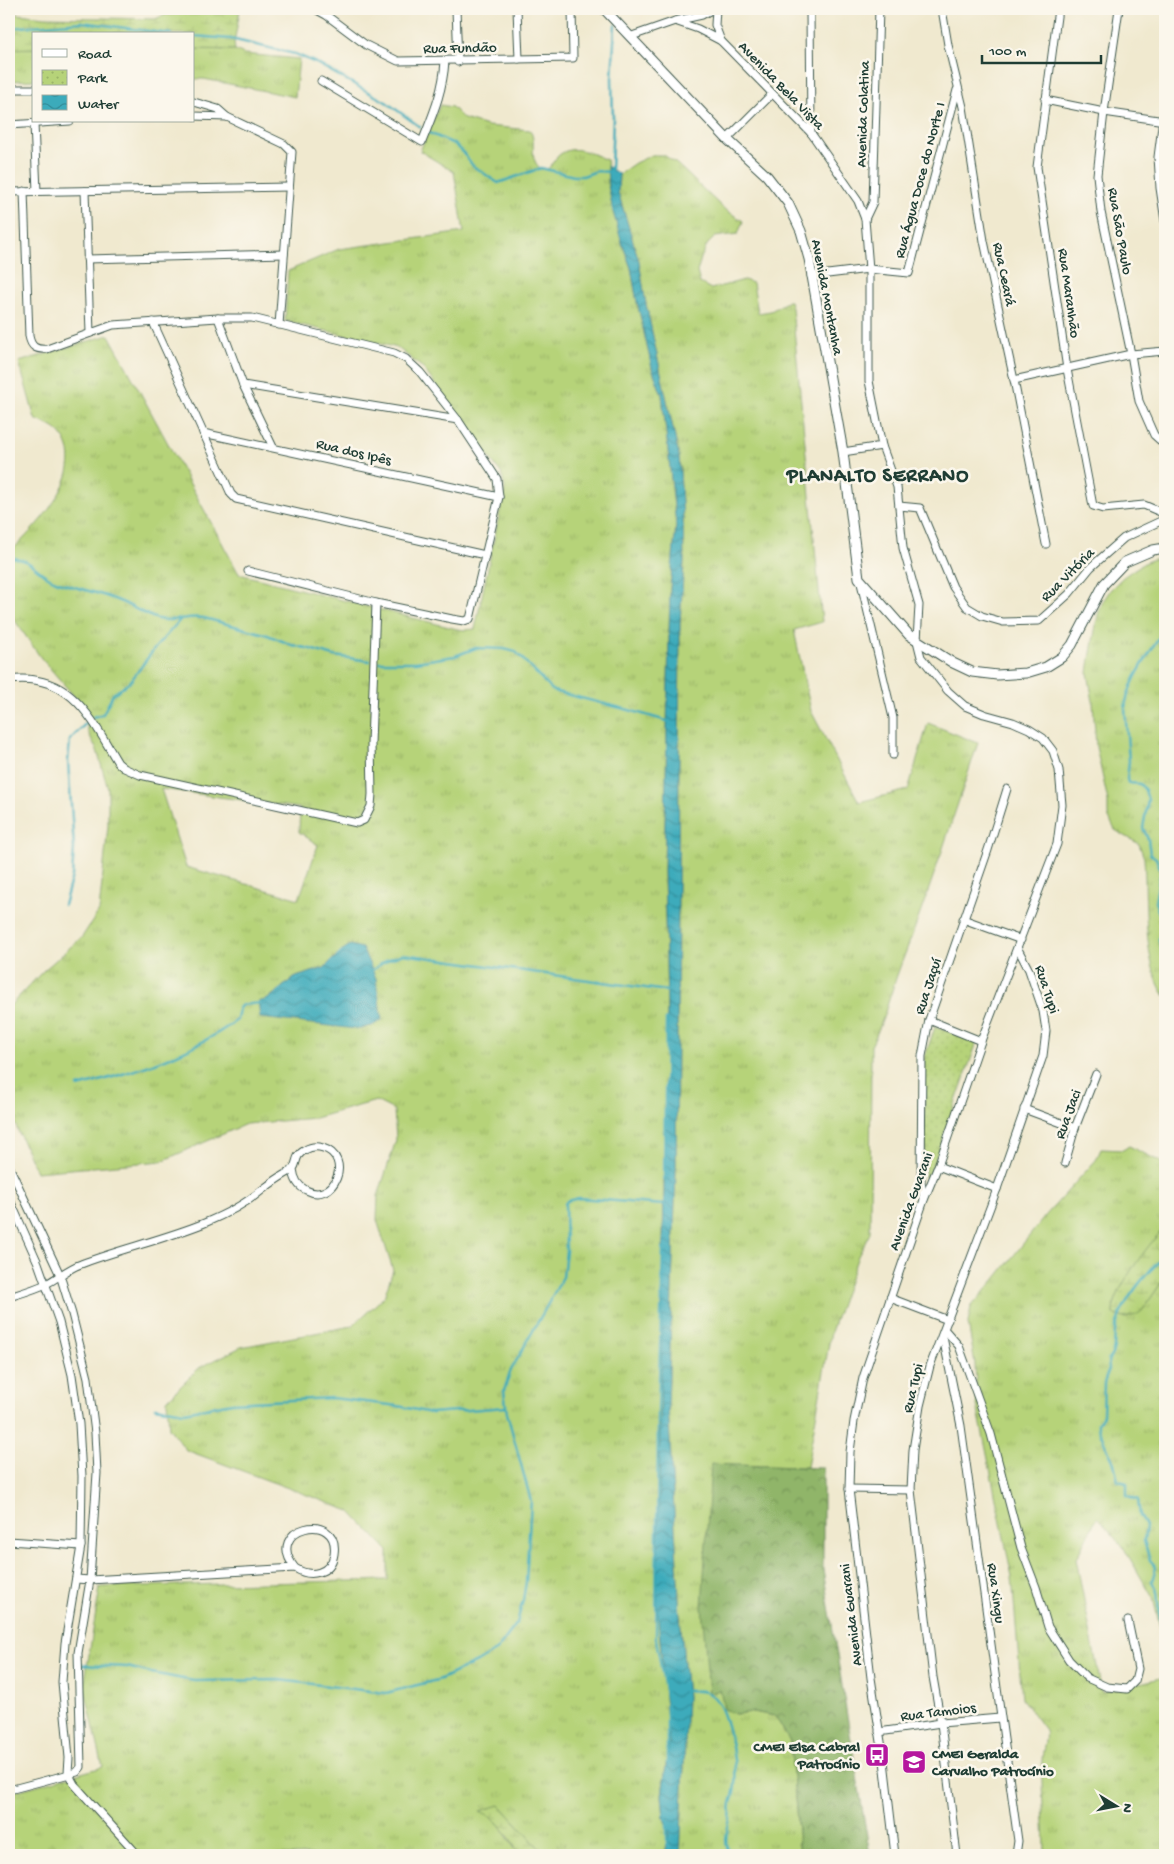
<svg xmlns="http://www.w3.org/2000/svg" width="1174" height="1864" font-family="'Gochi Hand',sans-serif">
  <style>
    .grass { fill: url(#grass-tufts); stroke: #6a8856; fill-rule: evenodd }
    .forest { fill: url(#forest-crowns); stroke: #58794e }
    .wetland { fill: url(#wetland-marsh); stroke: #6a8856 }
    .park { fill: url(#park-dots); stroke: #6a8856 }
    .water { fill: url(#water-waves); stroke: #2e7478 }
    .lines { fill: none; stroke-linecap: round; stroke-linejoin: round }
    .stream { stroke: #3cabbb; stroke-width: 2.5 }
    .minor-casing { stroke: #3e574b; stroke-width: 9 }
    .tertiary-casing { stroke: #3e574b; stroke-width: 11 }
    .minor { stroke: #fff; stroke-width: 7 }
    .tertiary { stroke: #fff; stroke-width: 9 }
    .labels { text-anchor: middle; stroke-width: 5; stroke-linejoin: round; paint-order: stroke }
    .street-label { font-size: 15px; fill: #1f3d34; stroke: #fbf7ec }
    .poi-label { font-size: 15px; font-weight: bold; fill: #1f3d34; stroke: #fbf7ec; text-anchor: end }
    .district-label { font-size: 20px; font-weight: bold; letter-spacing: 1px; fill: #1f3d34; stroke: #fbf7ec }
  </style>
  <defs>
    <pattern id="grass-tufts" width="24" height="20" patternUnits="userSpaceOnUse" patternTransform="scale(1.25)"><rect width="24" height="20" fill="#b6d379"/><path d="M3 7l-1-3M5 7V3M7 7l1-3M15 17l-1-3M17 17v-4M19 17l1-3" fill="none" stroke="#9cb669"/></pattern>
    <pattern id="forest-crowns" width="20" height="18" patternUnits="userSpaceOnUse" patternTransform="scale(1.25)"><rect width="20" height="18" fill="#90b569"/><path d="M2 6a3 3 0 1 1 6 0M12 15a3 3 0 1 1 6 0" fill="none" stroke="#759457"/></pattern>
    <pattern id="wetland-marsh" width="20" height="14" patternUnits="userSpaceOnUse" patternTransform="scale(1.25)"><rect width="20" height="14" fill="#b6d379"/><path d="M1 5h8M5 5V1M11 12h8M15 12V8" fill="none" stroke="#9cb669"/></pattern>
    <pattern id="park-dots" width="8" height="8" patternUnits="userSpaceOnUse" patternTransform="scale(1.25)"><rect width="8" height="8" fill="#b6d379"/><path d="M2 2h.1M6 6h.1" fill="none" stroke="#9cb669" stroke-width="1.8" stroke-linecap="round"/></pattern>
    <pattern id="water-waves" width="16" height="10" patternUnits="userSpaceOnUse" patternTransform="scale(1.25)"><rect width="16" height="10" fill="#3cabbb"/><path d="M0 5q4-4 8 0t8 0" fill="none" stroke="#328c99"/></pattern>
  </defs>
  <rect width="100%" height="100%" fill="#fbf7ec"/>
  <filter id="ink" filterUnits="userSpaceOnUse"><feTurbulence type="fractalNoise" baseFrequency=".02" numOctaves="2"/><feDisplacementMap in="SourceGraphic" scale="10" xChannelSelector="R" yChannelSelector="G"/><feConvolveMatrix kernelMatrix="1 2 1 2 8 2 1 2 1" color-interpolation-filters="sRGB"/></filter>
  <filter id="wash" filterUnits="userSpaceOnUse"><feTurbulence type="fractalNoise" baseFrequency=".0096" numOctaves="4" result="noise"/><feDisplacementMap in="SourceGraphic" scale="20" xChannelSelector="R" yChannelSelector="G"/><feGaussianBlur stdDeviation="1.12" result="paint"/><feColorMatrix in="noise" values="0 0 0 0 0 0 0 0 0 0 0 0 0 0 0 0 0 1.4 0 .05"/><feComposite in="paint" operator="in"/></filter>
  <g filter="url(#wash)">
    <rect width="100%" height="100%" fill="#f0e9cf"/>
    <g class="grass">
      <polygon points="34,48 34,80 9,81 9,49"/>
      <polygon points="194,49 235,50 244,54 299,59 295,97 204,79 194,79"/>
      <path d="M440,105L452,107L464,119L487,126L530,130C538,144 527,157 541,169H548C552,165 554,159 558,156C574,142 591,154 607,160L608,185L621,240L631,268L637,302L652,368L662,395L676,525L670,589L664,870L667,1007L657,1605L669,1743L662,1795L664,1818L669,1833L665,1855H541L540,1849L500,1805L488,1815L499,1824L519,1855H9V1793L103,1767L84,1686L100,1587L388,1580V1551L350,1511L186,1450L169,1428L167,1400L199,1368L241,1347L352,1326L384,1297L393,1270L377,1220L378,1196L396,1140L394,1110L376,1101L315,1118L246,1124L162,1161L36,1172L9,1110V1007L43,971L82,937L99,911L108,826V789L97,750L88,732L86,717L80,703L41,658L9,612V553C35,528 94,470 59,432C53,426 43,423 35,419L19,362L109,335L239,574L457,629L465,630L475,629L505,488L501,473L423,368L398,348L285,321L288,271L339,249L464,232L454,172L420,151ZM161,789L300,808L299,832L318,845L299,899L186,867ZM341,951L309,1024L258,1003L268,999L293,978L324,968Z"/>
      <path d="M652,155H664L678,165L723,208L743,221L738,234L715,237L707,245L701,258L697,272L700,283L711,289L744,280L753,283L758,313L771,311L788,301H790L792,308L822,622L794,630L811,711L859,802L908,790L928,723L978,743C953,818 929,893 900,967C890,994 884,1021 871,1046L870,1233L858,1256L831,1332L807,1467L711,1465L709,1693L720,1690L735,1714L752,1712L775,1716L790,1741L800,1855H680L687,1697L680,1616L668,1406L676,1171L680,622L684,561L683,519L679,456L646,304L639,261L618,192L619,174L635,163Z"/>
      <path d="M1165,555V996C1142,964 1147,896 1144,858L1139,844L1115,830L1108,816V801L1096,747L1093,702L1088,673L1090,658L1098,614L1103,601L1111,589L1122,578L1133,570L1146,562Z"/>
      <path d="M1129,1146L1165,1164V1227C1150,1244 1112,1291 1113,1314C1117,1315 1121,1318 1124,1318C1140,1318 1157,1289 1165,1277V1648L1153,1598L1122,1545L1097,1517L1076,1559L1102,1692L1165,1677V1855H1045C1045,1824 1041,1793 1042,1761C1042,1751 1047,1741 1045,1730L1022,1699L1012,1577L977,1405L975,1364L968,1323L971,1307L995,1279L1046,1215L1096,1160L1101,1149L1123,1150Z"/>
    </g>
    <polygon class="forest" points="711,1464 823,1468 823,1570 870,1855 800,1855 790,1741 775,1716 753,1712 735,1714 724,1709 720,1690 709,1694 702,1607"/>
    <g class="wetland">
      <polygon points="164,9 238,9 240,10 234,43 235,50 194,49 194,34 34,34 34,48 9,49 9,13 45,17 155,19 165,15"/>
      <path d="M1165,1227V1277L1142,1311L1136,1315L1124,1318L1113,1314C1112,1291 1149,1244 1165,1227Z"/>
      <path d="M500,1805L540,1849L541,1855H519C511,1838 498,1818 480,1811Z"/>
    </g>
    <polygon class="park" points="935,1027 977,1042 929,1177 925,1177 924,1059"/>
    <g class="water">
      <polygon points="607,166 619,174 618,192 639,261 646,304 679,456 683,519 684,561 680,622 676,1171 668,1406 680,1616 687,1697 680,1855 665,1855 669,1833 664,1818 662,1795 669,1743 657,1605 667,1007 664,870 670,589 676,525 662,395 652,368 637,302 631,268 621,240 613,212 608,185"/>
      <polygon points="350,945 362,948 376,978 382,1020 372,1026 356,1029 260,1018 258,1002 268,999 293,978 324,968 341,951"/>
    </g>
    <g class="lines">
      <g class="stream">
        <polyline points="616,17 616,9"/>
        <polyline points="9,28 82,22 171,34"/>
        <polyline points="194,36 231,39 295,54 316,63 386,102 420,127"/>
        <polyline points="427,132 454,144 461,150 473,166 498,183 541,168 574,176 583,176 597,171 609,172"/>
        <polyline points="611,170 613,118 612,79 615,25"/>
        <path d="M9,557C35,560 36,573 56,581C77,589 99,592 119,601C132,606 144,615 158,619C173,623 189,615 204,618L265,634L292,645L310,649L334,656L370,661"/>
        <path d="M1165,627C1152,651 1128,681 1125,708L1129,761L1127,779L1128,783L1140,784L1145,790L1148,800L1143,828L1148,839L1150,854L1156,858L1161,871L1155,902L1163,923L1159,939L1165,964"/>
        <polyline points="378,662 416,662 455,656 476,648 504,649 516,652 553,691 629,710 670,722"/>
        <polyline points="93,717 103,714 113,694 130,682 155,648 180,620"/>
        <polyline points="64,905 72,876 74,848 68,761 70,740 90,719"/>
        <polyline points="371,971 387,960 403,954 667,991"/>
        <path d="M78,1087C133,1072 190,1055 237,1020L239,1008L242,1005L260,1003"/>
        <polyline points="664,1179 666,1019"/>
        <polyline points="663,1249 658,1413 656,1639 667,1701 667,1763"/>
        <path d="M1165,1255C1146,1274 1125,1297 1117,1323C1112,1335 1118,1350 1108,1360L1109,1369L1104,1383L1103,1415L1098,1423V1428L1114,1463L1118,1481L1127,1483V1495L1138,1500L1140,1516L1146,1526L1144,1541L1150,1560L1156,1567L1152,1581L1157,1592L1159,1612L1165,1639"/>
        <polyline points="155,1407 184,1412 232,1403 332,1398 398,1406 431,1413 506,1407"/>
        <polyline points="80,1667 82,1665 127,1667 151,1673 194,1681 279,1680 386,1693 441,1679 477,1662 497,1650 517,1623 523,1600 526,1582 531,1501 507,1413 504,1391 510,1372 563,1277 566,1251 565,1204 567,1201 579,1198 664,1205"/>
        <path d="M684,1691C692,1691 703,1689 710,1694C727,1704 737,1765 735,1784C735,1791 733,1797 731,1803C730,1808 731,1813 730,1818C727,1833 723,1841 730,1855"/>
        <polyline points="667,1823 667,1845"/>
      </g>
    </g>
  </g>
  <g filter="url(#ink)">
    <g class="lines">
      <defs>
        <g id="minor">
          <polyline points="315,9 326,15 366,45 398,61 573,58 572,9"/>
          <polyline points="456,9 458,62"/>
          <polyline points="517,9 519,59"/>
          <polyline points="716,9 715,25 721,41"/>
          <polyline points="810,9 811,133"/>
          <polyline points="942,9 948,45 963,107 984,241 1014,380 1046,544"/>
          <polyline points="1058,9 1037,167 1067,369 1093,506 1103,509 1144,505 1165,514"/>
          <polyline points="1119,9 1104,112 1097,175 1101,212 1131,354 1139,401 1154,435 1165,445"/>
          <polyline points="675,21 698,29 721,41 811,133 858,201 865,219 869,269 869,381 882,446 897,487 903,548 919,605 917,641 921,657 948,691 965,706 984,714 1013,722 1029,729 1043,738 1053,751 1059,770 1062,805 1057,844 981,1041 938,1166 924,1200 863,1378 854,1421 850,1452 849,1489 871,1678 884,1761 895,1855"/>
          <polyline points="632,36 675,21 702,15 713,9"/>
          <path d="M321,81L422,142C433,114 443,92 445,61"/>
          <polyline points="9,89 34,89"/>
          <polyline points="1045,100 1104,112 1165,121"/>
          <polyline points="194,102 218,109 227,117"/>
          <polyline points="1165,103 1158,157 1160,188 1165,221"/>
          <polyline points="194,116 227,117 284,144 292,152 279,325"/>
          <polyline points="34,124 37,191"/>
          <polyline points="9,125 70,121"/>
          <polyline points="727,139 771,95"/>
          <path d="M24,191L29,336C31,347 36,350 47,349L113,325L218,318H252L394,353L406,359L420,372L458,420L497,479L499,497L470,619L464,621L452,619L376,603L248,571"/>
          <polyline points="85,191 90,333"/>
          <polyline points="9,192 289,187"/>
          <polyline points="865,219 873,202 879,9"/>
          <polyline points="87,259 284,254"/>
          <polyline points="811,276 869,269 909,273 957,90"/>
          <polyline points="218,318 243,385 273,447"/>
          <polyline points="153,322 231,494 236,499 485,555"/>
          <polyline points="1014,380 1131,354 1165,351"/>
          <polyline points="243,385 458,420"/>
          <polyline points="203,433 499,497"/>
          <polyline points="843,452 882,446"/>
          <polyline points="899,506 920,508 953,587 967,607 982,616 1003,622 1039,621 1069,594 1091,567 1124,538 1165,519"/>
          <polyline points="860,579 893,718 893,755"/>
          <path d="M9,680C71,672 91,718 118,763L124,768L140,775L357,823L364,820L371,806L372,794L371,744L376,603"/>
          <polyline points="963,919 1021,940"/>
          <polyline points="929,1020 981,1041"/>
          <polyline points="1024,1109 1075,1128"/>
          <polyline points="1065,1163 1075,1128 1096,1074"/>
          <polyline points="9,1166 60,1275 72,1314 88,1378 95,1433 97,1473 90,1580 78,1653 81,1767 77,1772 9,1790"/>
          <polyline points="938,1166 997,1189"/>
          <polyline points="9,1198 38,1263 59,1322 72,1375 79,1424 82,1476 81,1546 65,1643 62,1682 69,1758 68,1773 74,1784 138,1855"/>
          <polyline points="924,1199 921,1182 922,1056 929,1020 988,850 1007,789"/>
          <path d="M9,1297C22,1293 36,1289 48,1283C59,1277 69,1268 81,1264C138,1242 215,1230 262,1190C270,1184 278,1178 287,1173C289,1171 292,1171 293,1169C298,1162 294,1156 305,1150C310,1147 317,1146 323,1148C353,1157 335,1205 306,1190C297,1186 294,1178 293,1169"/>
          <polyline points="890,1298 948,1320"/>
          <polyline points="945,1330 959,1346 991,1434 1021,1548 1036,1587 1048,1627 1069,1660 1087,1678 1107,1687 1127,1689 1135,1681 1138,1669 1128,1621"/>
          <polyline points="943,1337 961,1426 1018,1841 1016,1855"/>
          <polyline points="849,1489 911,1490"/>
          <polyline points="9,1541 81,1546"/>
          <path d="M76,1579L90,1580L295,1568C310,1578 331,1574 334,1554C341,1509 262,1527 295,1568"/>
          <polyline points="879,1732 941,1723 1000,1718"/>
          <polyline points="957,1855 941,1723 933,1677 911,1490 913,1450 920,1406 930,1366 997,1189 1043,1056 1046,1031 1043,1011 1029,970 1018,949"/>
        </g>
        <polyline id="tertiary" points="604,9 727,139 767,176 788,203 801,231 809,259 843,452 859,578 909,635 953,663 972,672 997,675 1026,673 1046,667 1062,657 1072,645 1104,584 1125,562 1153,550 1165,548"/>
      </defs>
      <use href="#minor" class="minor-casing"/>
      <use href="#tertiary" class="tertiary-casing"/>
      <use href="#minor" class="minor"/>
      <use href="#tertiary" class="tertiary"/>
    </g>
  </g>
  <defs>
    <symbol id="bus-square" viewBox="-11 -11 22 22"><rect x="-9" y="-9" width="18" height="18" rx="4" fill="#b5179e" stroke="#fbf7ec"/><path d="M-5-6H5V4H4V6H2V4H-2V6H-4V4H-5ZM-3.5-4V0h7V-4ZM-3.5 1.2v1.5H-2V1.2ZM2 1.2v1.5H3.5V1.2Z" fill="#fff"/></symbol>
    <symbol id="school-square" viewBox="-11 -11 22 22"><rect x="-9" y="-9" width="18" height="18" rx="4" fill="#b5179e" stroke="#fbf7ec"/><path d="M0-5L7-2L0 1L-7-2ZM-4 1L0 2.5L4 1V4Q0 6-4 4Z" fill="#fff"/></symbol>
  </defs>
  <g fill-rule="evenodd">
    <use href="#bus-square" x="863" y="1741" width="28" height="28"/>
    <use href="#school-square" x="900" y="1748" width="28" height="28"/>
  </g>
  <g class="labels">
    <g class="street-label">
      <text transform="translate(460 47) rotate(-1)" y="5">Rua Fundão</text>
      <text transform="translate(782 85) rotate(46)" y="5">Avenida Bela Vista</text>
      <text transform="translate(862 114) rotate(-88)" y="5">Avenida Colatina</text>
      <text transform="translate(919 180) rotate(-75)" y="5">Rua Água Doce do Norte I</text>
      <text transform="translate(1121 231) rotate(80)" y="5">Rua São Paulo</text>
      <text transform="translate(1005 274) rotate(78)" y="5">Rua Ceará</text>
      <text transform="translate(1070 293) rotate(82)" y="5">Rua Maranhão</text>
      <text transform="translate(828 297) rotate(79)" y="5">Avenida Montanha</text>
      <text transform="translate(354 451) rotate(13)" y="5">Rua dos Ipês</text>
      <text transform="translate(1067 574) rotate(-45)" y="5">Rua Vitória</text>
      <text transform="translate(927 986) rotate(-72)" y="5">Rua Jaçuí</text>
      <text transform="translate(1048 989) rotate(72)" y="5">Rua Tupi</text>
      <text transform="translate(1067 1114) rotate(-70)" y="5">Rua Jaci</text>
      <text transform="translate(910 1201) rotate(-70)" y="5">Avenida Guarani</text>
      <text transform="translate(912 1388) rotate(-77)" y="5">Rua Tupi</text>
      <text transform="translate(997 1593) rotate(82)" y="5">Rua Xingu</text>
      <text transform="translate(850 1615) rotate(-97)" y="5">Avenida Guarani</text>
      <text transform="translate(938 1711) rotate(-7)" y="5">Rua Tamoios</text>
    </g>
    <g class="poi-label">
      <text x="860" y="1751">CMEI Elsa Cabral<tspan x="860" dy="17">Patrocínio</tspan></text>
      <text x="932" y="1758" text-anchor="start">CMEI Geralda<tspan x="932" dy="17">Carvalho Patrocínio</tspan></text>
    </g>
    <g class="district-label">
      <text x="878" y="481">PLANALTO SERRANO</text>
    </g>
  </g>
  <rect width="1174" height="1864" fill="none" stroke="#fbf7ec" stroke-width="30"/>
  <rect x="32" y="32" width="162" height="90" fill="#fbf7ec" stroke="#a3ada2"/>
  <rect x="42" y="49" width="25" height="8" fill="#ffffff" stroke="#a3ada2"/>
  <text x="78" y="58" font-size="15" fill="#1f3d34">Road</text>
  <rect x="42" y="70" width="25" height="15" fill="url(#park-dots)" stroke="#a3ada2"/>
  <text x="78" y="82" font-size="15" fill="#1f3d34">Park</text>
  <rect x="42" y="95" width="25" height="15" fill="url(#water-waves)" stroke="#a3ada2"/>
  <text x="78" y="108" font-size="15" fill="#1f3d34">Water</text>
  <g transform="translate(1116 1806) rotate(100)" stroke="#fbf7ec" stroke-width="4" paint-order="stroke">
  <path d="M0-4L9 19L0 12L-9 19Z" fill="#1f3d34"/>
  <text y="-8" font-size="14" font-weight="bold" text-anchor="middle" fill="#1f3d34">N</text>
  </g>
  <path d="M982 55v8h119v-8" fill="none" stroke="#1f3d34" stroke-width="2.5"/>
  <text x="989" y="55" font-size="15" fill="#1f3d34" stroke="#fbf7ec" stroke-width="4" paint-order="stroke">100 m</text>
</svg>
